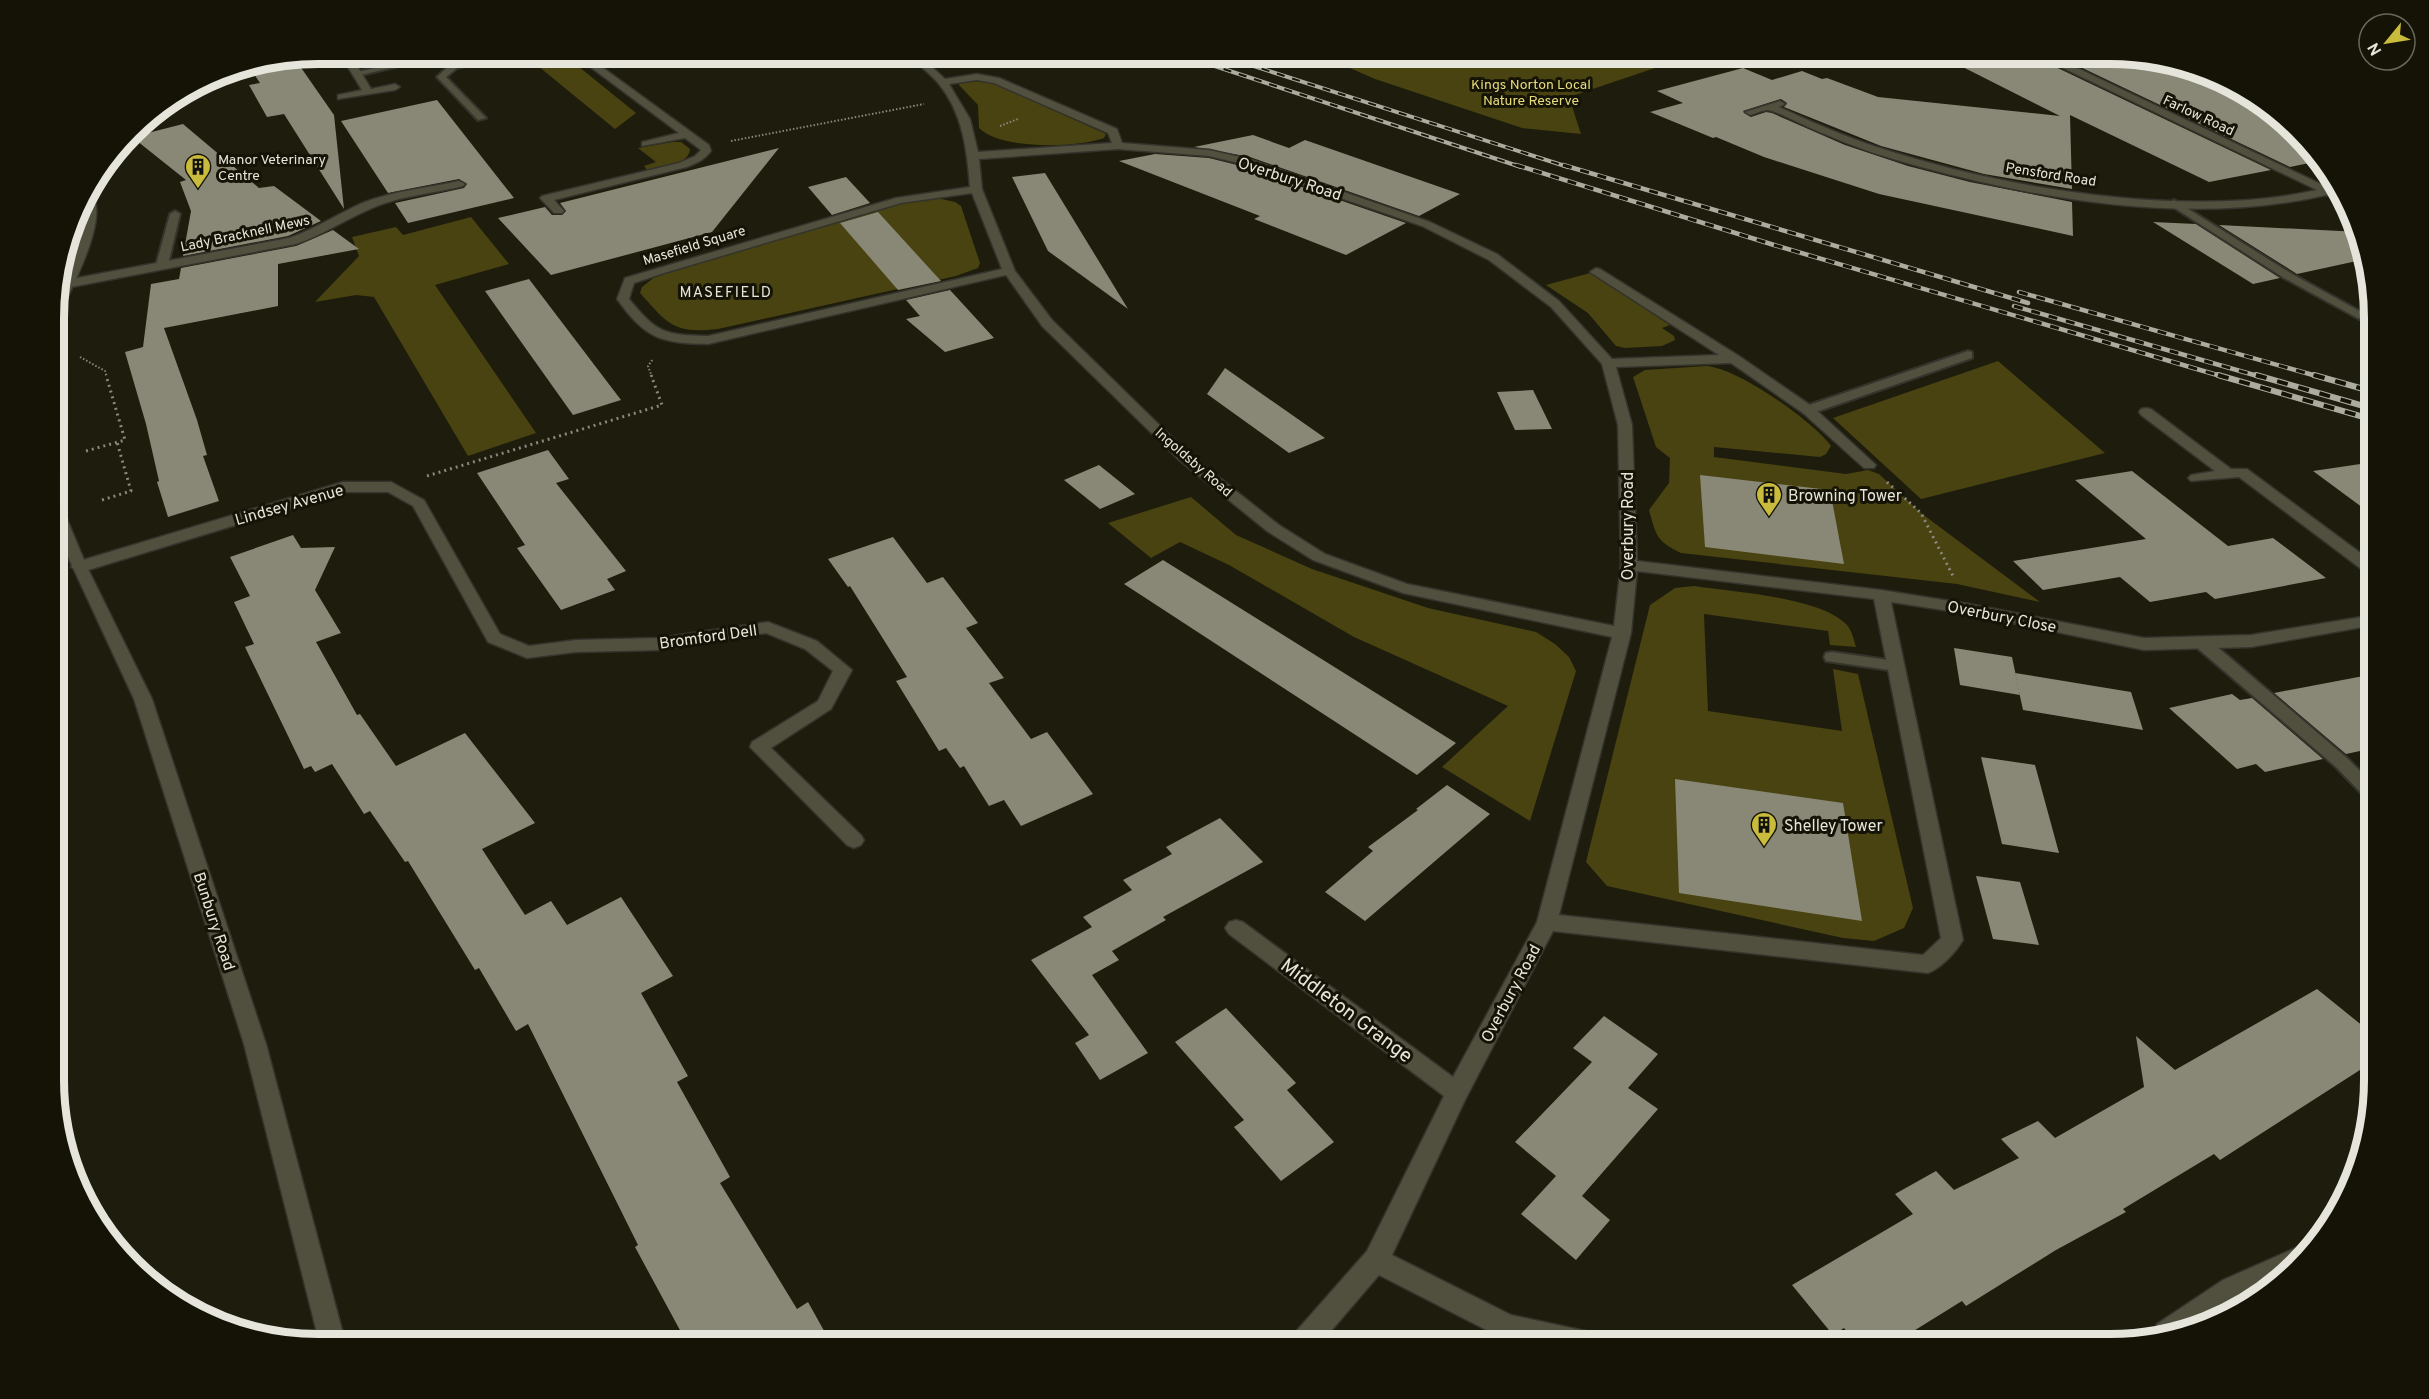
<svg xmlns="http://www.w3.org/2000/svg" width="2429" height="1399" font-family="Overpass,sans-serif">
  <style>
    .green { fill: #484310 }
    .building { fill: #898775 }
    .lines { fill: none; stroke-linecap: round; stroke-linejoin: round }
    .service-casing { stroke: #34332c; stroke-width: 4 }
    .minor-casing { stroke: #34332c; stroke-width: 3 }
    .secondary-casing { stroke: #34332c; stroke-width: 3 }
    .path-far1 { stroke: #89887c; stroke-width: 2; stroke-dasharray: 1.5 2; stroke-linecap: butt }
    .path { stroke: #89887c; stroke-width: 3; stroke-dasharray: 2 4; stroke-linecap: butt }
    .service { fill: #514f3e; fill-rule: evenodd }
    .minor { fill: #514f3e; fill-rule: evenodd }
    .secondary { fill: #514f3e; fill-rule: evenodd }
    .rail-far2-casing { stroke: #acab9f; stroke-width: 4 }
    .rail-far1-casing { stroke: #acab9f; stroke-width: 4.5 }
    .rail-casing { stroke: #acab9f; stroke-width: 6 }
    .rail-far2 { stroke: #151305; stroke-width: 2; stroke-dasharray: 8; stroke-linecap: butt }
    .rail-far1 { stroke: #151305; stroke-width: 3; stroke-dasharray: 9; stroke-linecap: butt }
    .rail { stroke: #151305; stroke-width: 4; stroke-dasharray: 11; stroke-linecap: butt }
    .labels { text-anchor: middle; stroke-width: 6; stroke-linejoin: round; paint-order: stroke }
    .far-park-label { font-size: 14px; fill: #e6dc7c; stroke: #151305 }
    .far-street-label { font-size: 14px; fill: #e6e5db; stroke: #151305 }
    .far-poi-label { font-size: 14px; fill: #e6e5db; stroke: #151305; text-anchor: start }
    .far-neighbourhood-label { font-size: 15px; letter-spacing: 1.5px; fill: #e6e5db; stroke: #151305 }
    .street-label { font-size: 16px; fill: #e6e5db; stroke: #151305 }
    .poi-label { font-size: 16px; fill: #e6e5db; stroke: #151305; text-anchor: start }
    .near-street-label { font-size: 20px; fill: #e6e5db; stroke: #151305 }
    .rim { fill: none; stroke: #e6e5db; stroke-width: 8 }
  </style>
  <rect width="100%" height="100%" fill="#1e1c0d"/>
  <g class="green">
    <polygon points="527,54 563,54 636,113 615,129 527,57"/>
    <polygon points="1318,54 1708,54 1658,67 1569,97 1581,134 1522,128 1375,79"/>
    <path d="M968,80L995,84L1106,134L1104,138C1077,148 1000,150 979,128L978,105L959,85L960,82Z"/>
    <path d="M672,142H681L690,149C689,165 661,168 648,171L644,166L656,162L638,148Z"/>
    <path d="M937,198L955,202L961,206L980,263L978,268L956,276L718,329C673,334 668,324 640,293L642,287L656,276L740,251L754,244L899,203Z"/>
    <polygon points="471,217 509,264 435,285 536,433 468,456 374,297 356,295 315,302 359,256 352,237 396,227 403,235"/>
    <polygon points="1590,273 1670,325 1662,328 1674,336 1675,340 1662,346 1625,348 1616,346 1588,313 1546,285"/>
    <polygon points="1998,361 2105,453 1921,499 1833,418"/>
    <path d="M1706,366C1736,367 1813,421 1831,446L1826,454L1820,457L1714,447V457L1846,474L1868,470L1879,474L1921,513L2040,602L1957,584L1681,553C1656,541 1656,535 1649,510L1669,483L1670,458L1656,447L1633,377L1645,370Z"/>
    <polygon points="1191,497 1236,535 1312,569 1428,608 1536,632 1555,644 1569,657 1576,671 1530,821 1442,767 1508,706 1354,637 1229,565 1180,542 1151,558 1108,523"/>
    <path d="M1694,586C1733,592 1821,597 1847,625C1852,631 1854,640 1856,647L1830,645L1828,631L1704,614L1708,711L1842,731L1833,669L1858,674L1913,908L1904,928L1874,941L1843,938L1607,886L1586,862L1650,605L1675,588Z"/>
  </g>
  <g class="building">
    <polygon points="1937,54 2037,54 2039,59 2271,170 2209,182 2070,115 2072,189 1984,174 1881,146 1784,107 1787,103 1781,99 1743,111 1751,117 1766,112 1772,113 1845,145 1908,166 1970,182 2072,202 2073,236 1879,194 1764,157 1716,137 1713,138 1650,112 1683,103 1657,91 1743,68 1772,80 1802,71 1822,79 1827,78 1878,97 2060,116"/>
    <polygon points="2053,54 2111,54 2158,61 2265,110 2319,161 2290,167"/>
    <polygon points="295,59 334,115 344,209 284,114 267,117 249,85 260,83 250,68"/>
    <polygon points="437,100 514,198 408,223 395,203 464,188 467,184 459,179 388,193 341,121"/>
    <polygon points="183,124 259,188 274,186 321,221 288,236 183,256 191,211 180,182 186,180 132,137"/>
    <polygon points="1253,135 1289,148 1305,140 1460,194 1419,216 1250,157 1194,147"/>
    <polygon points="779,148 712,232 551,275 498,218 545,207 552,215 562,215 566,211 560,203"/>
    <polygon points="1155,154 1209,158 1241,166 1406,223 1346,255 1254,219 1260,216 1119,161"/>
    <polygon points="1045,173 1128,309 1048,251 1012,177"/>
    <polygon points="846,177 870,203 832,215 808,187"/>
    <polygon points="878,212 941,281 898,290 840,223"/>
    <polygon points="2153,222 2196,224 2280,278 2253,284"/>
    <polygon points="2219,225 2360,232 2366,259 2297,274"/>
    <polygon points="333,230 359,249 278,264 278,306 164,328 197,420 207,455 203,456 219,501 168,517 157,482 159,481 146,424 125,352 143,347 151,284 179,279 181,268 296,246"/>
    <polygon points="529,279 621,400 573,415 485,291"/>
    <polygon points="950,290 994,338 945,352 906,319 920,316 906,300"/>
    <polygon points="1225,368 1325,438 1289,453 1207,394"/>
    <polygon points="1533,390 1552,429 1515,430 1497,392"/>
    <polygon points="548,450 569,479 556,483 626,571 607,579 615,590 561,610 517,548 525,545 477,473"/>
    <polygon points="2374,462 2374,516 2313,471"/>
    <polygon points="1099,465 1135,494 1100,509 1064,480"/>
    <polygon points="2132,471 2228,546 2273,538 2326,578 2215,599 2206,592 2150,602 2120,577 2043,590 2013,561 2146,539 2075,480"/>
    <polygon points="1700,475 1830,490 1844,564 1705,547"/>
    <polygon points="293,535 301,548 335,547 315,590 341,633 316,642 357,715 360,714 396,766 465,733 535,823 482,849 525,915 551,901 567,925 621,897 673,976 641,993 688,1076 677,1082 730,1177 720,1183 797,1309 808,1302 832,1345 688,1345 635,1247 638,1245 528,1024 516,1031 479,968 475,970 408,861 405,862 370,811 364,814 332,764 315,772 311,766 304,769 245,647 254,644 234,602 250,596 230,557"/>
    <polygon points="893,537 927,583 943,577 978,623 966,628 1004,678 989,683 1031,739 1047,732 1093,794 1021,826 1004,800 989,806 964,766 960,768 946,748 939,751 896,681 907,677 850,586 848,587 828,559"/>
    <polygon points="1163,560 1456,743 1417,775 1124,584"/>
    <polygon points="1954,648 2012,657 2020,695 1960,685"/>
    <polygon points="2015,673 2131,692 2143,730 2023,710"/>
    <polygon points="2374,674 2374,748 2346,754 2274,693"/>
    <polygon points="2232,694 2240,700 2252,698 2323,759 2265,772 2256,764 2237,769 2169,708"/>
    <polygon points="1981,757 2035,765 2059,853 2002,844"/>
    <polygon points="1675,779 1843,803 1862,921 1679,893"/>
    <polygon points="1447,785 1490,814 1365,921 1325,892 1373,851 1368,847 1418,810 1416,809"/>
    <polygon points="1220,818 1263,862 1163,917 1166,920 1112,951 1119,960 1092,975 1148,1053 1100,1080 1075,1043 1089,1035 1031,960 1092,927 1083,917 1132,890 1123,880 1172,854 1166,847"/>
    <polygon points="1976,876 2020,882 2039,945 1993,939"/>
    <polygon points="2317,989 2374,1035 2374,1061 2220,1160 2214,1154 2123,1209 2126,1212 2056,1250 1966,1306 1962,1301 1891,1345 1857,1345 1844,1328 1833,1335 1792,1285 1913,1214 1895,1194 1936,1171 1954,1190 2019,1158 2001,1139 2038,1121 2055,1138 2144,1087 2136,1036 2175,1070"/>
    <polygon points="1226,1008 1296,1083 1287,1090 1334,1142 1281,1181 1234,1127 1244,1120 1175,1042"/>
    <polygon points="1604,1016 1658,1054 1628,1088 1658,1109 1582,1196 1610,1220 1576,1260 1521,1214 1556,1176 1515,1142 1592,1062 1573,1048"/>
  </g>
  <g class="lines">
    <defs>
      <g id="service">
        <polygon points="434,54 445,55 357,76 353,73"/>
        <polygon points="497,54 513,54 457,68 446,77 486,118 478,120 437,77 451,64"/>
        <polygon points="2174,200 2292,274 2374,319 2374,327 2284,278 2170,205 2169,203"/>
        <polygon points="175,211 180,214 168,265 166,267 158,267 156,265 170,214"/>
        <polygon points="1968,351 1972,352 1972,358 1813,413 1803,413 1802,410 1803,407"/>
        <polygon points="2201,637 2207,638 2348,759 2374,785 2374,801 2368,800 2336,767 2195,646 2193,642 2195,638"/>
        <polygon points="1832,652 1896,661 1902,662 1904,666 1902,670 1896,671 1826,661 1824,657 1826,653"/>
      </g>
      <g id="minor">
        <polygon points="340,54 350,54 371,89 395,84 400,87 395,90 338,99 338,95 362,90"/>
        <path d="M573,54H584L709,145L711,151C704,160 697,163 687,167L554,200L564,211L562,213H554L540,198L542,196L679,163L695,156L701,150L685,138L642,146V142L679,133Z"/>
        <path d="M908,54H918L945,79L977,74L999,78L1117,129L1122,143L1209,150L1249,159L1430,222L1497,254L1559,301L1612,359L1719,355L1590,272L1596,268L1600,269L1739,356L1813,407L1876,465L1874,468H1864L1803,413L1731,363L1616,367L1632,425L1637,561L1881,590L1969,604L2144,638L2251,635L2374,615V625L2251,647L2144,650L1969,614L1891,602L1963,940C1956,952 1941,968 1928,973L1553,931L1465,1100L1392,1255L1511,1315L1590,1332L1599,1336L1603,1345H1524L1508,1341L1379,1275L1319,1345H1288L1292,1336L1367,1251L1444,1096L1229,934L1225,928L1229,922L1236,920L1243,922L1453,1077L1537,922L1612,637L1403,593L1313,560L1267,531L1178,459L1042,326L1006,275L708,344C660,343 646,339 617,299L625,278L896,198L970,187C967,150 963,114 939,84C930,73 918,65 908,54ZM977,80L994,83L1108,133L1112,143L978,152L970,119L949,84ZM1118,149L1209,156L1242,164L1422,226L1489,260L1551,307L1602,364L1618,425L1621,565L1614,626L1407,584L1325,554L1279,525L1188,453L1052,320L1015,271L982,189L979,159ZM972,193L1002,269L708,336C664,335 657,333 629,299L634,283L664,273L901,203ZM1637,571L1874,599L1941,938L1923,955L1559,915L1631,633Z"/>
        <path d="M2039,54H2048L2329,188L2338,186L2340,192L2331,196L2326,195C2195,225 2050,202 1921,167C1887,158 1854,147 1822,133C1811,129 1777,111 1768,110C1762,110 1755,114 1750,115L1745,112L1780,101L1785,104L1779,107C1812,122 1846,137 1880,148C2006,189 2187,219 2317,190L2040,57Z"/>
        <path d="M459,181L465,184L463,186C432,194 397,196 368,210C343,221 322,235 296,244L66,288L60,284L66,280L289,238C315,229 336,215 360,204C391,191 427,188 459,181Z"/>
        <polygon points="2146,408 2151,409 2231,469 2247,469 2374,563 2374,575 2368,574 2239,477 2191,481 2188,478 2191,475 2215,471 2141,415 2139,412 2141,409"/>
        <polygon points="343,482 391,482 424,500 500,634 529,646 576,640 660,638 768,622 817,641 852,670 831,709 771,748 861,835 864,840 861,845 854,848 847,845 750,747 752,742 818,701 833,671 805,649 766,633 660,650 576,652 527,658 488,642 413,506 388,492 344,492 85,571 79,572 71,567 73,563"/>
        <polygon points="2307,1243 2314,1246 2298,1267 2282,1279 2241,1298 2209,1320 2154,1336 2153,1333 2157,1324 2223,1280"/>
      </g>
      <g id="secondary">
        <path d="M89,191C113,211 72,287 62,309L56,313V294L81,238L84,224L83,200Z"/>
        <polygon points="56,507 64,512 87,567 152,699 266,1044 346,1345 320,1345 244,1044 134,699 56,531"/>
      </g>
    </defs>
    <use href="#service" class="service-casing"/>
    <use href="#minor" class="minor-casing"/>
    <use href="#secondary" class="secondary-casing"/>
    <g class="path-far1">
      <polyline points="1000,126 1018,119"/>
      <polyline points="731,141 924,104"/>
      <polyline points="80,357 105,371 107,377"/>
      <polyline points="652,377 648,366 653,359"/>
    </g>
    <g class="path">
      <polyline points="86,451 125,440 106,375"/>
      <polyline points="427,476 662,405 651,375"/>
      <polyline points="1887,482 1921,513 1954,578"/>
      <polyline points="102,500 131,491 117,442"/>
    </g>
    <use href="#service" class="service"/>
    <use href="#minor" class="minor"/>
    <use href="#secondary" class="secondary"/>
    <defs>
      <g id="rail-far2">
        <polyline points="1178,54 1521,167"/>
        <polyline points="1216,54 1568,167"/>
      </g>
      <g id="rail-far1">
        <polyline points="1516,165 1774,245 2224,377"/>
        <polyline points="1563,165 2028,303"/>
        <polyline points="2019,292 2320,377"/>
        <polyline points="2014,306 2261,377"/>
      </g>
      <g id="rail">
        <polyline points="2218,375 2374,420"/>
        <polyline points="2256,375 2374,409"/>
        <polyline points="2314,375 2374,392"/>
      </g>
    </defs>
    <use href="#rail-far2" class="rail-far2-casing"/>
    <use href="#rail-far1" class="rail-far1-casing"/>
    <use href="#rail" class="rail-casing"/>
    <use href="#rail-far2" class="rail-far2"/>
    <use href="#rail-far1" class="rail-far1"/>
    <use href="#rail" class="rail"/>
  </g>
  <defs>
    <symbol id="building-pin" viewBox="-11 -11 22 30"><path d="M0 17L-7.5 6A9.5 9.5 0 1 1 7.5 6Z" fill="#c9bb3b" stroke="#151305"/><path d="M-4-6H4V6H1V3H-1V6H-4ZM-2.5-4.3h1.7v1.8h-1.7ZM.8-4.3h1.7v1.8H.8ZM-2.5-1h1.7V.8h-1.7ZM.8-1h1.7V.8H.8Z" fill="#111"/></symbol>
  </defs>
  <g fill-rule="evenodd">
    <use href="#building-pin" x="183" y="152" width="30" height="40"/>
    <use href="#building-pin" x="1754" y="480" width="30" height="40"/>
    <use href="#building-pin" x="1749" y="810" width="30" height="40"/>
  </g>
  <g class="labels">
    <g class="far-park-label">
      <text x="1531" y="89">Kings Norton Local<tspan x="1531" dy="16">Nature Reserve</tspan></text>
    </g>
    <g class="far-street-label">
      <text transform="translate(2199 115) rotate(25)" y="5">Farlow Road</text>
      <text transform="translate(2051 174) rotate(9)" y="5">Pensford Road</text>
      <text transform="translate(245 233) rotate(-12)" y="5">Lady Bracknell Mews</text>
      <text transform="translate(694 245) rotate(-17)" y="5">Masefield Square</text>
      <text transform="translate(1194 462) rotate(41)" y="5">Ingoldsby Road</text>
    </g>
    <g class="far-poi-label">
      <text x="218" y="164">Manor Veterinary<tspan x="218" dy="16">Centre</tspan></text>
    </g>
    <g class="far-neighbourhood-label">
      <text x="726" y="297">MASEFIELD</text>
    </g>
    <g class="street-label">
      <text transform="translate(1290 178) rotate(18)" y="6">Overbury Road</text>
      <text transform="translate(289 504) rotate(-16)" y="6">Lindsey Avenue</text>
      <text transform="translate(1627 526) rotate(-90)" y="6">Overbury Road</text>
      <text transform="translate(2002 616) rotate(11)" y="6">Overbury Close</text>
      <text transform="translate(708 636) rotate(-8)" y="6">Bromford Dell</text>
      <text transform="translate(215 921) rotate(72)" y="6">Bunbury Road</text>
      <text transform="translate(1510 993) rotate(-62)" y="6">Overbury Road</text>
    </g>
    <g class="poi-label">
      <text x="1788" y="501">Browning Tower</text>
      <text x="1784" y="831">Shelley Tower</text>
    </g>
    <g class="near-street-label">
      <text transform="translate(1347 1010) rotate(37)" y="7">Middleton Grange</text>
    </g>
  </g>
  <path d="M0 0H2429V1399H0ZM318 64H2110A254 254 0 0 1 2364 318V1080A254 254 0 0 1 2110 1334H318A254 254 0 0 1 64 1080V318A254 254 0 0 1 318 64Z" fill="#151305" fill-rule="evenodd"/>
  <path class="rim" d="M318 64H2110A254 254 0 0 1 2364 318V1080A254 254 0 0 1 2110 1334H318A254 254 0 0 1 64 1080V318A254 254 0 0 1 318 64Z"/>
  <g transform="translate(2387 42) rotate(240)"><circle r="28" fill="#151305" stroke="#69675b" stroke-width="1.5"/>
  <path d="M0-4.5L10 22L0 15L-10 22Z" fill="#c9bb3b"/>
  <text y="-9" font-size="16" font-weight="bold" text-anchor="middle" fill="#e6e5db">N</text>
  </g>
</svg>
